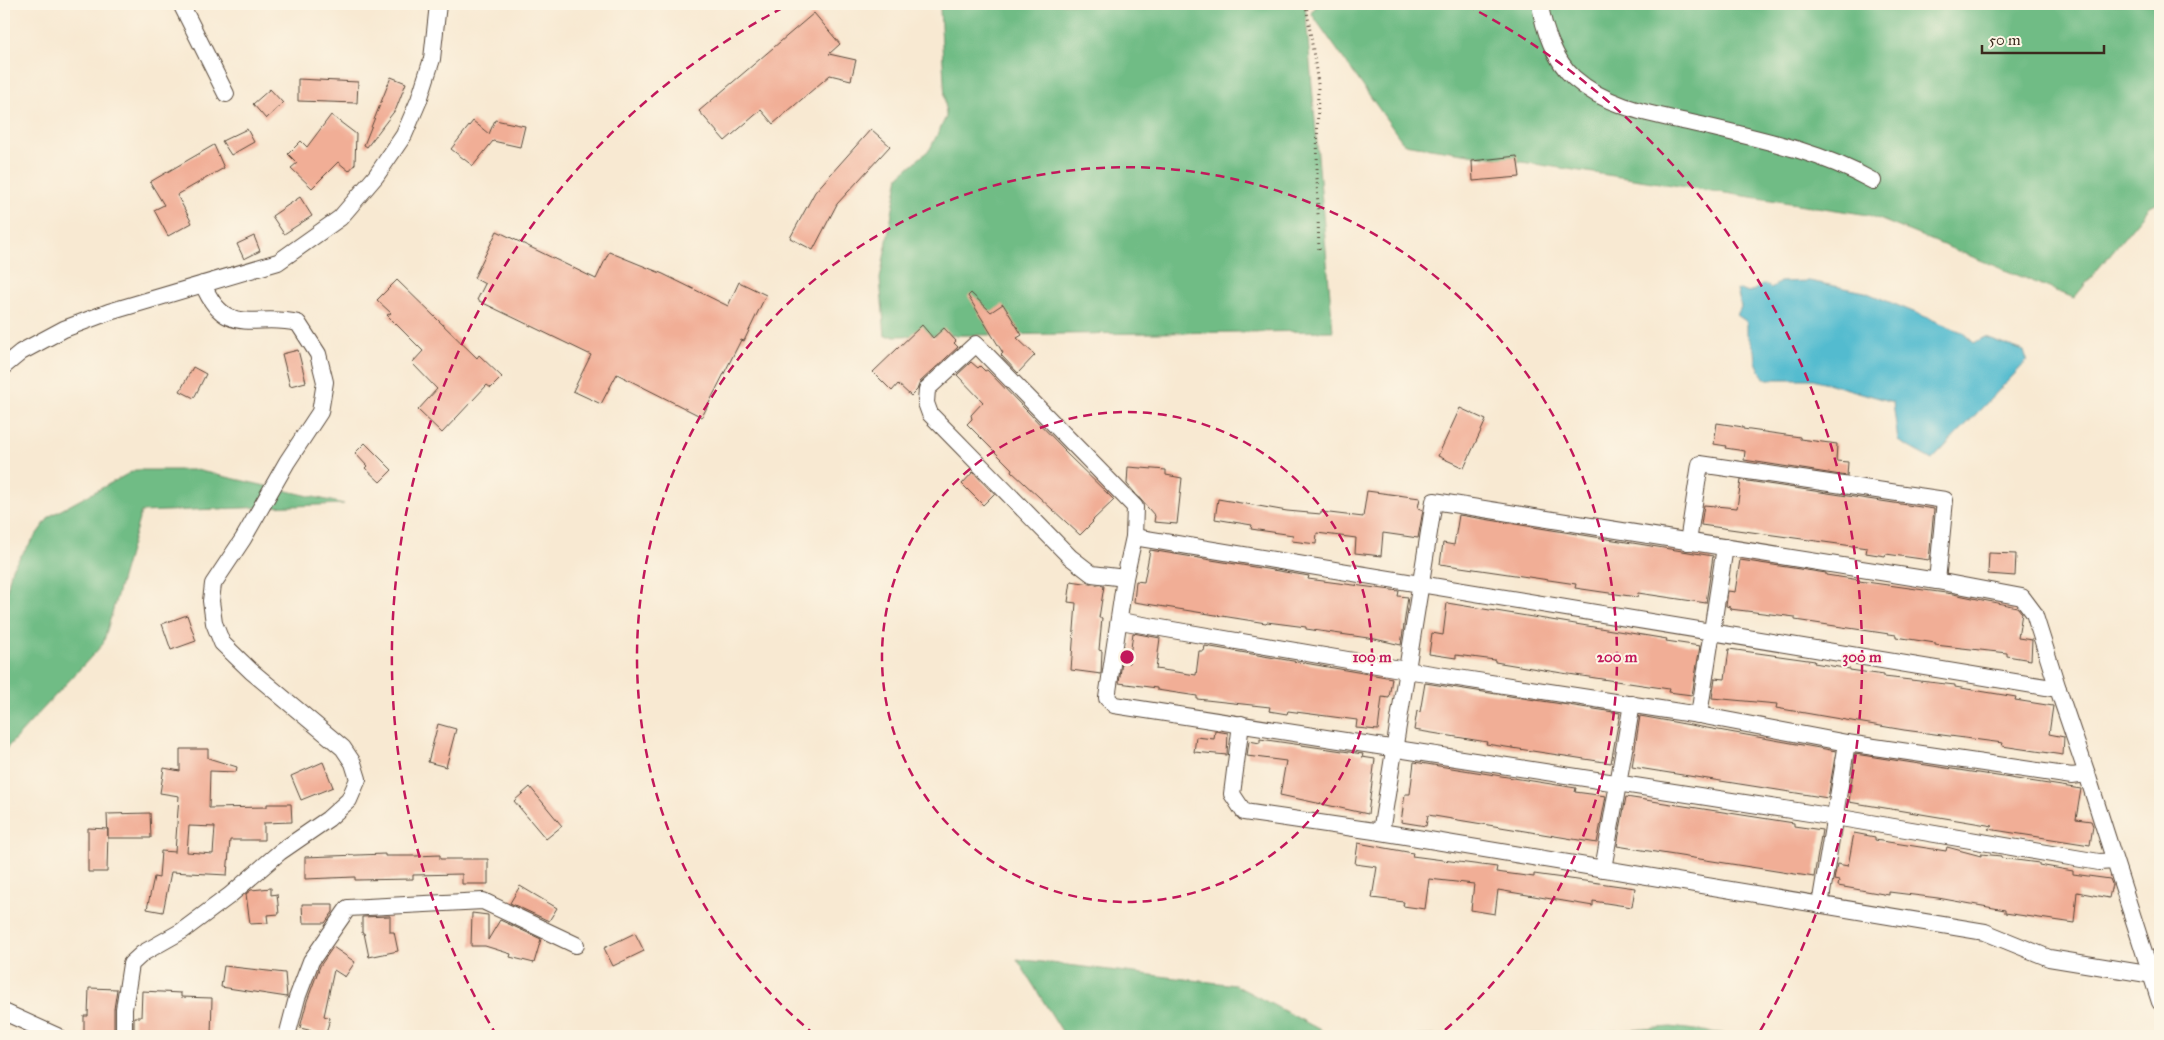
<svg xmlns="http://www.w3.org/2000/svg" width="2164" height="1040" font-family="'IM FELL Great Primer',serif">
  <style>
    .forest { fill: #6fbc85; stroke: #557352 }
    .water { fill: #52bbcf; stroke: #467276 }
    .building { fill: #f1ae96; fill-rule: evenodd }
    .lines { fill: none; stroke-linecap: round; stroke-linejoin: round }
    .minor-casing { stroke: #574739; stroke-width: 18 }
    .path { stroke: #574739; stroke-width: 3; stroke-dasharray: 1 4; stroke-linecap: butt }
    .minor { stroke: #fff; stroke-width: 16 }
    .ring { fill: none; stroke: #c2185b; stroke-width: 2.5; stroke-dasharray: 9 6 }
    .centre { fill: #c2185b; stroke: #fcf5e5; stroke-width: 2.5 }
    .ring-label { font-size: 15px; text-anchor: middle; font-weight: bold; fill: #c2185b; stroke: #fcf5e5; stroke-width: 4; stroke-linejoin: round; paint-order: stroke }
  </style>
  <rect width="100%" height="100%" fill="#fcf5e5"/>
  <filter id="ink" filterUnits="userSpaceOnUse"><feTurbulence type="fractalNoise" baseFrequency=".02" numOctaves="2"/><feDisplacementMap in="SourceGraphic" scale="10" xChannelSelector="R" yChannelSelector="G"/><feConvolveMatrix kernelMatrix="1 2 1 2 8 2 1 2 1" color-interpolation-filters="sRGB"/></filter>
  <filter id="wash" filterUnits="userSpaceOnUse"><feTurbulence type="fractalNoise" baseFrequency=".0096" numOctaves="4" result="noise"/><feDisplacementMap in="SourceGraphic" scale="20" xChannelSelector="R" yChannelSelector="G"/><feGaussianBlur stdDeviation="1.12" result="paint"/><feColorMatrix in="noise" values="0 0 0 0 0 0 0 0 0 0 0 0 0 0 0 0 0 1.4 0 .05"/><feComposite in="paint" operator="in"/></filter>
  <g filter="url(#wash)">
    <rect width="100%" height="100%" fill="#f8e9d2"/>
    <g class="forest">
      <polygon points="948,4 1305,4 1333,331 885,336 880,279 899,176 930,149 946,117 940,9"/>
      <polygon points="1318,4 2160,4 2160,201 2150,206 2074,298 1869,215 1404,144 1311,13"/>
      <polygon points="135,470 196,470 344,504 141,512 103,644 4,751 4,603 12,568 50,516"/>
      <polygon points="1017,959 1235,985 1332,1036 1065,1036"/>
      <polygon points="1671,1027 1743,1036 1380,1036 1573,1034"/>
    </g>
    <polygon class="water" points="1809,281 1865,292 1962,332 1974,343 1985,337 2024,351 2027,361 1932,460 1898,441 1893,402 1813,379 1764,379 1756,362 1755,350 1747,334 1747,322 1737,315 1741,307 1737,289 1749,293 1764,284 1771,288 1780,282"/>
    <g id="blocks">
      <g class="building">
        <polygon points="814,13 840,44 829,54 856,60 851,80 830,75 773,124 761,110 725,141 699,111"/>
        <polygon points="391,77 406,83 396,109 367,147 364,145"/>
        <polygon points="298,79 358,82 357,103 298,101"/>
        <polygon points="270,89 283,103 266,119 253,104"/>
        <polygon points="331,115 356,134 355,164 349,171 338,162 312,188 291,168 297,163 288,154 301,141 307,147"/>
        <polygon points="495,120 525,126 520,147 493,141 473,166 451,149 473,121 489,134"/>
        <polygon points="247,129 254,142 231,155 222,141"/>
        <polygon points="871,129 890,146 837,204 813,250 790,238 815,192"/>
        <polygon points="214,145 224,168 177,195 192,223 168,236 154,210 164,205 150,182"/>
        <polygon points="1517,156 1520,177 1473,181 1472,161"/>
        <polygon points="300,197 312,216 284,234 272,216"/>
        <polygon points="497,231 596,279 609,252 663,274 728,306 739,282 766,295 744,341 741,340 702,417 617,374 601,404 573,391 591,355 477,300 485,284 474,278"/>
        <polygon points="254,236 260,251 244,259 237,244"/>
        <polygon points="397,280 477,358 479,355 502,377 491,388 487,385 442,433 418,410 437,389 412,363 423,351 387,315 391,313 377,300"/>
        <polygon points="971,293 991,312 1003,304 1022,335 1017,338 1035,355 1018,373 1001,355 1003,353 968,296"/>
        <polygon points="922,325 933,338 944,328 956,341 954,343 958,347 920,382 917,390 911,396 898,384 892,391 873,372"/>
        <polygon points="298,350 306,382 290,386 282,354"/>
        <polygon points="971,362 978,368 980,366 985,371 987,370 1065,450 1064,451 1114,500 1092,521 1093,522 1080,535 1011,471 1012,469 967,424 972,419 971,415 983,402 957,375"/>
        <polygon points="193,367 206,374 194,398 180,391"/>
        <polygon points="1460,408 1486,420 1464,468 1438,456"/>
        <polygon points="1717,423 1743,427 1743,429 1800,437 1800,439 1837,444 1836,461 1848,462 1847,476 1744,460 1745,451 1725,448 1726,446 1714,444"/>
        <polygon points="365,443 392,470 380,482 365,468 367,466 355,453"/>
        <polygon points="1128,467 1166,470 1166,475 1182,478 1177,524 1154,522 1155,516 1127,484"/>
        <polygon points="973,472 994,494 983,505 962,484"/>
        <polygon points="1741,480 1934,509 1929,560 1886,554 1885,556 1866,553 1867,548 1701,525 1704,505 1737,508"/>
        <polygon points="1367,491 1420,498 1418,508 1423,510 1418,538 1383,533 1381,556 1355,553 1356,538 1317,533 1316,544 1292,541 1293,535 1251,529 1252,525 1215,519 1218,499 1287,511 1321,514 1321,512 1363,517"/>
        <polygon points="1459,515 1713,556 1706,603 1638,593 1637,597 1616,594 1575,588 1576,584 1440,564 1443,543 1454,545"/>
        <polygon points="1150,550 1309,576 1308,579 1399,591 1398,596 1408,597 1401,645 1375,639 1306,629 1306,627 1267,622 1266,623 1134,602 1136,581 1144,582"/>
        <polygon points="1989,553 2016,554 2015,576 1988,574"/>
        <polygon points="1740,560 1826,573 1826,575 1860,580 1859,581 1953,594 2017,607 2022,613 2018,638 2032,640 2031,660 2007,656 2007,653 1935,645 1935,643 1896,637 1896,635 1795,620 1795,617 1730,609 1730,607 1726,606 1728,591 1735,592"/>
        <polygon points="1071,581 1104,586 1099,618 1102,618 1099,650 1102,651 1101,674 1071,670 1076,603 1068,602"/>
        <polygon points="1447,603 1667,639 1666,641 1700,646 1692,695 1668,692 1669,689 1562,673 1495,662 1495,660 1456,655 1456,658 1429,654 1432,633 1443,635"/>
        <polygon points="187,615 196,641 171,650 162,624"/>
        <polygon points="1133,633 1160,638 1156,669 1196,675 1199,651 1204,651 1205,646 1392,678 1389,698 1382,697 1378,730 1356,728 1357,720 1288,711 1287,714 1269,711 1270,707 1197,699 1197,696 1157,690 1157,688 1119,683 1122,662 1129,663"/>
        <polygon points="1729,649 1815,661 1814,663 1850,669 1850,670 1884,675 1884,677 1955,685 1955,687 2016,697 2015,700 2053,706 2049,734 2064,737 2063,755 2002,746 2003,743 1904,730 1776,708 1777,704 1712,698 1715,678 1725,679"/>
        <polygon points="1425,683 1620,713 1611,763 1486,744 1487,742 1414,730 1417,711 1420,712"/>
        <polygon points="1640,716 1836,751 1828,798 1632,767"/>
        <polygon points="438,724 456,729 446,767 428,762"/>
        <polygon points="1215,731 1228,733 1227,755 1194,752 1196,737 1214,739"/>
        <polygon points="1260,739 1363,754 1362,757 1375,759 1368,814 1280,795 1286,761 1247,756 1249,741 1260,743"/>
        <path d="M180,749H208V758L237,767L236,772L210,771L209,808L267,807V804H291L292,822L264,823V840H230L227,875L171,872L163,912L147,909L154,877L159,878L161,851L175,852L179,796L160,793L164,768L180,771ZM189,826L215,827L213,854L187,852Z"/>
        <polygon points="1855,754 2081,789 2076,819 2091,821 2093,826 2090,845 1988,829 1993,826 1849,802"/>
        <polygon points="323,762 333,787 301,800 291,776"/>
        <polygon points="1414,762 1576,788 1575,792 1606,796 1597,843 1428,815 1426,826 1401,822 1405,794 1410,794"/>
        <polygon points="530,787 562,826 546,839 514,801"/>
        <polygon points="1626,797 1794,823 1794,826 1822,830 1814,877 1617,846"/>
        <polygon points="150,813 151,838 108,838 107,814"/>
        <polygon points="88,828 108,829 107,872 88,872"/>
        <polygon points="1854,833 1875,837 1875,840 1946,851 1947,847 1981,856 1981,854 2001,856 2001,858 2039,863 2039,865 2073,871 2073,874 2110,879 2112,884 2109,898 2077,892 2074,923 2005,913 2005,910 1938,898 1889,892 1889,895 1838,886 1839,881 1834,880 1837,864 1848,866"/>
        <polygon points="1358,843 1413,853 1412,856 1497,867 1496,872 1534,877 1534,874 1635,888 1632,907 1593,901 1593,906 1498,890 1495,914 1471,910 1474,884 1429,879 1425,909 1403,906 1404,902 1372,898 1377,867 1355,864"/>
        <polygon points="385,854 385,856 415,856 440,855 440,859 488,859 488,884 462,884 462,874 413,875 413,879 355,880 355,877 305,879 305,857"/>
        <polygon points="520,886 557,908 549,921 510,903"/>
        <polygon points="271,888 271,895 277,894 279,914 267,915 268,923 250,924 246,894 251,890"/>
        <polygon points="302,904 333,904 333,912 325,923 303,923"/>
        <polygon points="472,913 488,915 488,940 500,920 541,939 534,963 510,957 511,954 485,946 471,946"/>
        <polygon points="390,916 390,932 394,932 398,951 369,957 364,933 362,933 362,917"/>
        <polygon points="635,933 644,951 613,966 604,948"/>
        <polygon points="333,947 355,962 345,977 334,970 324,1016 330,1018 326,1034 300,1028 307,1001 320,966"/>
        <polygon points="224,966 285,973 287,997 221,987"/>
        <polygon points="89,988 117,989 114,1009 114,1036 84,1036 84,1016 88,1016"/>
        <polygon points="142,991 181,993 181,997 212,998 211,1036 134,1036 134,1017 141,1017"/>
      </g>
    </g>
  </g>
  <g filter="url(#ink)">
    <use href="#blocks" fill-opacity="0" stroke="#574739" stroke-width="1"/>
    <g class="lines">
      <defs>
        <g id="minor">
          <polyline points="181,4 226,94"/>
          <path d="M1540,4C1543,28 1555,61 1574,78C1609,109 1657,115 1701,125C1760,139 1819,151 1873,181"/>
          <polyline points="4,366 21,352 64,329 109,312 278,262 340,218 376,176 404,135 419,100 432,59 438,4"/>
          <polyline points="1688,542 1700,464 1945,500 1937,581"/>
          <polyline points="1125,578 1092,574 1070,557 930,414 926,403 927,389 976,344 1135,507 1134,537"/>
          <polyline points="1120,621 1406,670 1699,715 1847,743 2072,776 2087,774"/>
          <polyline points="1699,715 1725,547"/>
          <polyline points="1241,724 1232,794 1244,812 1381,832 1985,932 2049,958 2153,975"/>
          <polyline points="1381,832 1434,501 1937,581 2022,597 2034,613 2058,689"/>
          <polyline points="2115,861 2099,862 1835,817 1114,705 1107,698 1125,578 1134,537 2058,689 2087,774 2160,1002"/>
          <polyline points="1603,869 1632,704"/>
          <polyline points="1820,905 1847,743"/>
          <polyline points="4,1012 57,1036"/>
          <path d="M124,1036V1009L131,964L143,953L182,931L229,896L280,852L328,819L349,800L358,779L353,763L343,748L251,671L222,643L214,623L211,601L213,584L243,539L287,462L320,412L325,382L318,354L298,323C256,312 226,340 203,284"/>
          <polyline points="287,1036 297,998 311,961 348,908 483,901 576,945"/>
        </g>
      </defs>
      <use href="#minor" class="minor-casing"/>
      <polyline class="path" points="1306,4 1318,84 1317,176 1319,253"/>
      <use href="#minor" class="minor"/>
    </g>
  </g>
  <g class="ring">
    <circle cx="1127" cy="657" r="245"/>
    <path d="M815 1035A490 490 0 1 1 1439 1035"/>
    <path d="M497 1036A735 735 0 0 1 788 5M1466 5A735 735 0 0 1 1757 1036"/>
  </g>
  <circle cx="1127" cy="657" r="8" class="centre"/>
  <g class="ring-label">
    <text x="1372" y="662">100 m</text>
    <text x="1617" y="662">200 m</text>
    <text x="1862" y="662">300 m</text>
  </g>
  <rect width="2164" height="1040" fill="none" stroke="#fcf5e5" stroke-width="20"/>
  <path d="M1982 45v8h122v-8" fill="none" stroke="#3b2a1e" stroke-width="2.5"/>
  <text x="1989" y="45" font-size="15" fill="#3b2a1e" stroke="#fcf5e5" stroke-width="4" paint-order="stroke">50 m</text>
</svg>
